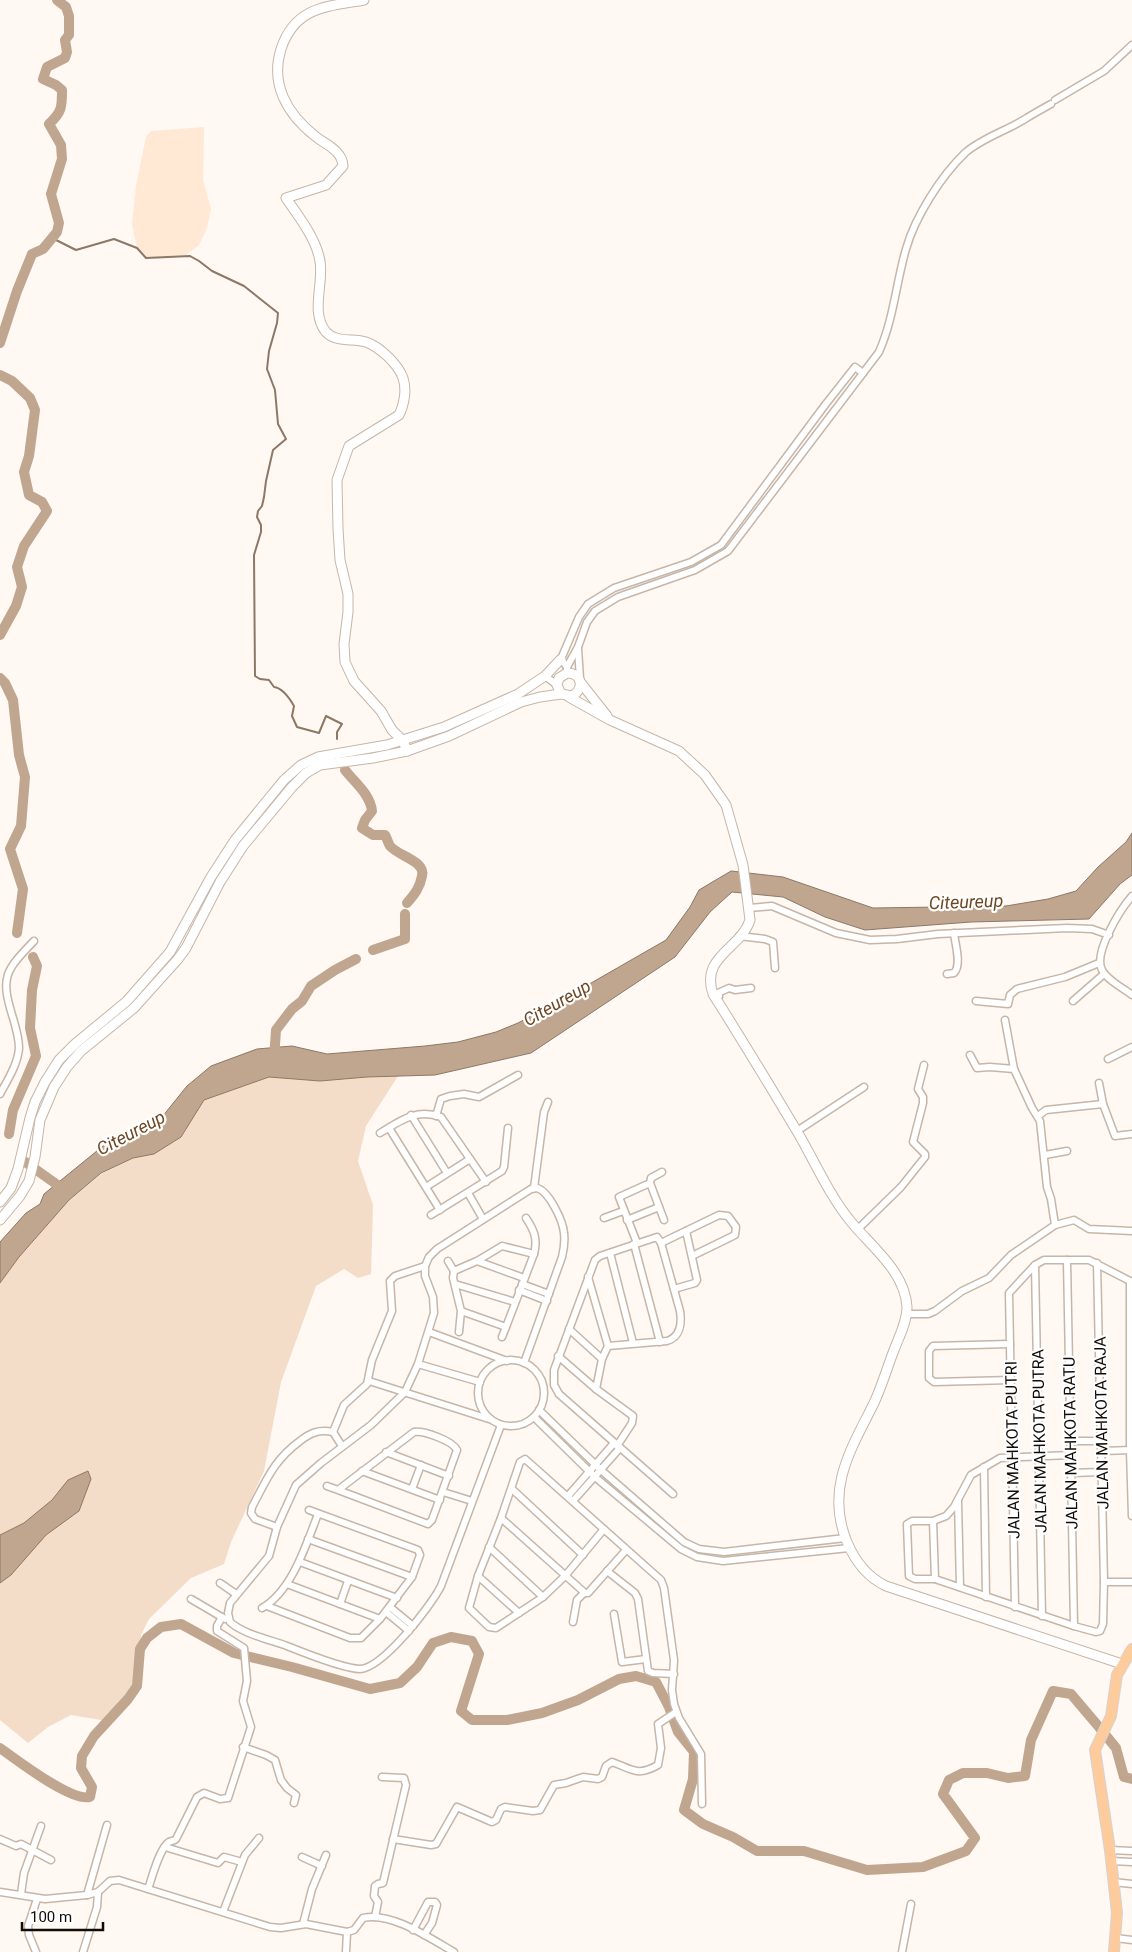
<svg xmlns="http://www.w3.org/2000/svg" width="1132" height="1952" font-family="Roboto,sans-serif">
  <style>
    .built { fill: #ffe8d4 }
    .green { fill: #f4ddc8 }
    .water { fill: #c0a68f; stroke: #8c7866 }
    .lines { fill: none; stroke-linecap: round; stroke-linejoin: round }
    .stream { stroke: #8c7866; stroke-width: 2 }
    .river { stroke: #c0a68f; stroke-width: 10 }
    .street-casing { stroke: #c6b6a8; stroke-width: 9 }
    .secondary-casing { stroke: #c6b6a8; stroke-width: 11 }
    .primary-casing { stroke: #d4d3d2; stroke-width: 12 }
    .street { stroke: #fff; stroke-width: 6 }
    .secondary { stroke: #fff; stroke-width: 9 }
    .primary { stroke: #fdcb9c; stroke-width: 10 }
    .labels { text-anchor: middle; stroke-width: 4.5; stroke-linejoin: round; paint-order: stroke }
    .street-label { font-size: 16px; fill: #110c07; stroke: #fff }
    .water-label { font-size: 18px; font-style: italic; fill: #6f4823; stroke: #fff }
  </style>
  <rect width="100%" height="100%" fill="#fff8f3"/>
  <polygon class="built" points="204,127 203,180 211,209 207,228 199,245 186,255 146,258 137,248 132,224 136,186 146,137 151,131"/>
  <polygon class="green" points="398,1076 366,1126 358,1161 373,1205 371,1274 358,1278 344,1269 316,1286 281,1382 264,1471 231,1542 224,1564 191,1578 149,1619 141,1635 137,1686 128,1699 107,1721 71,1715 48,1727 28,1743 0,1720 0,1283 19,1257 69,1200 101,1174 133,1158 154,1154 181,1137 204,1100 269,1077 320,1081 367,1077"/>
  <g class="water">
    <polygon points="1132,833 1132,875 1120,884 1089,919 971,922 865,930 825,917 783,897 732,892 710,912 675,957 531,1053 435,1075 367,1077 320,1081 269,1077 204,1100 181,1137 154,1154 133,1158 101,1173 69,1200 19,1257 0,1283 0,1242 26,1213 40,1204 44,1194 103,1146 158,1122 187,1086 211,1066 257,1049 292,1046 327,1054 425,1046 458,1042 496,1032 518,1023 565,998 666,940 690,907 699,890 731,871 783,877 873,908 1006,906 1048,899 1076,891 1098,867 1126,842"/>
    <polygon points="88,1471 91,1479 79,1511 46,1535 11,1575 0,1583 0,1535 24,1523 52,1500 68,1480"/>
  </g>
  <g class="lines">
    <path class="stream" d="M52,238L76,250L114,239L137,248L146,258L190,256L199,261L212,271L244,286L278,313L277,323L269,351L267,369L275,390L278,424L286,439L273,450L266,481L264,497L262,506L258,511L257,517L261,525V532L254,555L255,676L260,679L269,680L274,687C282,688 290,699 294,706L292,716L297,727L319,733L326,716L342,724L337,732V739"/>
    <g class="river">
      <path d="M0,343L17,291L32,254L43,249L57,232L59,223L51,194L62,159L61,145L49,124C62,112 62,107 62,90L56,85L43,79L47,67L65,58L67,52L65,40L69,35V16L66,7L57,0"/>
      <polyline points="0,375 12,381 30,398 35,410 29,456 24,472 29,495 42,502 47,511 24,546 17,567 22,587 16,606 0,635"/>
      <polyline points="0,678 5,683 13,700 19,755 25,777 21,826 10,849 23,889 17,933"/>
      <path d="M345,770C355,783 370,794 372,811L365,820L362,828L373,835H385C387,838 388,843 390,846C398,856 426,861 422,876C420,887 415,894 407,903"/>
      <polyline points="373,950 405,939 405,914"/>
      <polyline points="274,1059 276,1030 292,1009 302,1001 311,986 335,970 356,959"/>
      <polyline points="9,1134 13,1110 36,1056 30,1028 32,990 37,966 33,957"/>
      <polyline points="21,1159 66,1191"/>
      <path d="M0,1748C17,1760 71,1802 90,1797L92,1787L81,1768L82,1756L94,1736L128,1699L137,1686L140,1649L147,1638L161,1627L181,1624L234,1653L292,1667L370,1689L400,1683L417,1667L433,1643L451,1637L472,1641L479,1654L461,1711L472,1720H507L542,1713L578,1700L619,1679L636,1676L656,1682L669,1707L678,1732L694,1752L693,1779L684,1810L703,1824L733,1837L757,1851H804L867,1870L923,1867L966,1851L975,1838L943,1794L949,1780L963,1773H987L1008,1778L1025,1776L1031,1740L1053,1691L1071,1694L1099,1727L1116,1748L1124,1777L1132,1779"/>
    </g>
    <defs>
      <g id="street">
        <polyline points="1055,100 1104,71 1132,45"/>
        <polyline points="578,648 580,679"/>
        <polyline points="567,667 561,659 579,617 588,604 614,588 691,562 721,545 825,405 855,367 863,373"/>
        <path d="M567,673V667L578,647L587,622L595,611L618,597L695,570L728,551L879,352C894,318 896,283 906,249C915,217 941,176 965,153C982,138 1006,131 1025,119C1033,114 1042,109 1051,104"/>
        <polyline points="545,676 557,685"/>
        <path d="M1132,896C1120,910 1093,953 1102,970C1107,980 1123,988 1132,995"/>
        <polyline points="749,908 772,906 836,933 870,940 897,939 938,934 1067,928 1092,929 1109,935"/>
        <polyline points="739,936 765,939 773,942 775,968"/>
        <path d="M947,974L954,973C962,965 955,944 954,933"/>
        <polyline points="715,998 719,996 718,993 729,988 735,990 751,988"/>
        <polyline points="976,1001 1008,1004 1010,995 1017,989 1065,977 1099,963"/>
        <polyline points="1073,1001 1104,974"/>
        <polyline points="1005,1020 1014,1069"/>
        <polyline points="1108,1059 1132,1047"/>
        <polyline points="1099,1083 1103,1104 1115,1136 1132,1134"/>
        <path d="M0,1094C7,1081 18,1064 19,1048C19,1038 16,1028 13,1018C0,977 5,971 34,941"/>
        <polyline points="411,1115 447,1173"/>
        <polyline points="436,1116 441,1099 450,1096 464,1094 479,1097 518,1075"/>
        <polyline points="1038,1116 1046,1110 1103,1104"/>
        <polyline points="389,1128 440,1210"/>
        <polyline points="797,1131 864,1087"/>
        <path d="M380,1133C400,1121 416,1108 441,1117L486,1182"/>
        <polyline points="1045,1155 1067,1151"/>
        <polyline points="650,1183 664,1220"/>
        <polyline points="426,1187 470,1159"/>
        <polyline points="534,1188 544,1112 548,1102"/>
        <polyline points="468,1193 483,1219"/>
        <polyline points="431,1215 502,1171 504,1167 508,1128"/>
        <path d="M526,1218C534,1230 538,1239 534,1254"/>
        <polyline points="604,1218 623,1211"/>
        <polyline points="627,1220 659,1207"/>
        <polyline points="1055,1225 1074,1220 1089,1229 1132,1231"/>
        <polyline points="858,1229 901,1187 925,1157 925,1154 913,1142 923,1103 923,1097 918,1089 924,1065"/>
        <polyline points="637,1243 619,1197 650,1183 651,1178 662,1172"/>
        <polyline points="661,1243 719,1215 728,1216 736,1227 735,1235 692,1256"/>
        <polyline points="634,1244 660,1342"/>
        <polyline points="610,1253 633,1343"/>
        <polyline points="1067,1260 1074,1626"/>
        <polyline points="448,1261 454,1271"/>
        <polyline points="477,1261 524,1278"/>
        <polyline points="1097,1263 1104,1582"/>
        <polyline points="1035,1265 1042,1616"/>
        <polyline points="588,1277 608,1346"/>
        <polyline points="1130,1281 1130,1450 1132,1516"/>
        <polyline points="455,1284 515,1302"/>
        <polyline points="522,1284 549,1294"/>
        <polyline points="674,1289 695,1283 697,1280 686,1231"/>
        <polyline points="519,1290 547,1301"/>
        <polyline points="907,1314 928,1314 935,1311 962,1291 989,1278 1011,1255 1055,1225 1051,1199 1047,1187 1040,1121 1032,1108 1014,1069 990,1067 977,1068 970,1055"/>
        <polyline points="569,1329 602,1359"/>
        <polyline points="429,1332 507,1361"/>
        <polyline points="459,1332 461,1311 453,1278 454,1271 477,1261 502,1246 534,1254 506,1327 461,1311"/>
        <polyline points="502,1337 506,1327"/>
        <polyline points="1010,1344 933,1346 929,1351 929,1378 934,1382 1011,1380"/>
        <polyline points="558,1356 596,1389 633,1416 632,1423 617,1446"/>
        <circle cx="511" cy="1393" r="33"/>
        <polyline points="418,1364 480,1382"/>
        <polyline points="369,1381 489,1419"/>
        <path d="M596,1389L602,1359L608,1346L667,1341C680,1337 682,1324 680,1311L661,1243L657,1237L600,1256L595,1260L554,1370V1385L559,1394L673,1494"/>
        <polyline points="539,1410 601,1470 684,1542 699,1549 724,1552 845,1538"/>
        <polyline points="534,1417 595,1477 681,1549 697,1557 723,1561 849,1548"/>
        <path d="M501,1425L441,1586C431,1606 383,1668 360,1669C346,1669 302,1652 287,1646C271,1640 243,1634 230,1622L228,1613L230,1603L269,1556L277,1527L296,1485L321,1463L371,1425L405,1392L418,1364L434,1313L433,1297L425,1276V1266L429,1257L437,1249L531,1189L537,1188C549,1191 563,1221 564,1233C565,1241 564,1249 562,1257L524,1363"/>
        <polyline points="333,1432 344,1405 367,1384 372,1360 392,1311 390,1281 395,1276 425,1266"/>
        <polyline points="1070,1441 1101,1441"/>
        <polyline points="1102,1451 1132,1450"/>
        <polyline points="386,1452 449,1476"/>
        <polyline points="1071,1455 1000,1458 971,1475 954,1507 946,1516 933,1521 912,1521 907,1524 909,1576 915,1579 935,1579 1074,1626 1096,1632 1100,1631 1103,1624 1104,1582 1132,1582"/>
        <polyline points="984,1467 986,1597"/>
        <polyline points="362,1471 440,1500"/>
        <polyline points="1071,1473 1102,1472"/>
        <path d="M327,1486L338,1490L414,1432C423,1430 453,1441 457,1450L432,1520L428,1524L338,1490"/>
        <polyline points="412,1489 421,1465"/>
        <polyline points="512,1489 583,1555"/>
        <polyline points="443,1492 472,1501"/>
        <polyline points="568,1496 614,1443"/>
        <polyline points="573,1501 620,1448"/>
        <polyline points="958,1501 960,1587"/>
        <polyline points="501,1518 585,1593 588,1593 626,1550"/>
        <polyline points="933,1521 935,1579"/>
        <path d="M277,1527L255,1519L251,1513L252,1507C267,1479 274,1460 300,1441C310,1433 319,1429 333,1432L342,1446"/>
        <polyline points="604,1529 565,1576 543,1597 496,1628 489,1627 469,1608 478,1576 501,1518 520,1462 525,1459 661,1580 664,1588 674,1660 672,1690 674,1704 679,1718 701,1754 702,1804"/>
        <polyline points="308,1539 412,1577"/>
        <polyline points="489,1547 543,1597"/>
        <polyline points="300,1562 397,1598"/>
        <polyline points="607,1571 635,1593 638,1599 648,1671 653,1673 674,1674"/>
        <polyline points="478,1576 519,1613"/>
        <polyline points="220,1583 236,1594"/>
        <polyline points="287,1584 380,1619"/>
        <polyline points="191,1599 225,1619"/>
        <polyline points="340,1604 348,1581"/>
        <polyline points="267,1606 350,1638 361,1638 380,1619 412,1577 420,1555 418,1550 309,1510"/>
        <polyline points="390,1607 413,1626"/>
        <polyline points="1015,1607 1009,1293 1035,1265 1044,1260 1089,1260 1132,1282"/>
        <path d="M262,1608C292,1591 306,1545 318,1514"/>
        <polyline points="386,1612 409,1631"/>
        <polyline points="614,1614 622,1662 646,1659"/>
        <polyline points="573,1622 577,1600 584,1593"/>
        <polyline points="243,1747 266,1755 275,1760 281,1780 287,1788 296,1795 294,1803"/>
        <polyline points="0,1839 16,1846 21,1844 51,1860"/>
        <path d="M393,1839L431,1845L436,1844L457,1807L492,1822L496,1820L501,1809L505,1807L533,1811L540,1810L554,1785L566,1783L583,1777L598,1779L602,1777L606,1766L612,1762C632,1769 637,1777 658,1765L661,1748L658,1724L676,1712"/>
        <polyline points="165,1847 218,1863 224,1857 242,1862"/>
        <polyline points="1110,1850 1132,1851"/>
        <polyline points="302,1857 322,1866"/>
        <polyline points="1111,1861 1132,1862"/>
        <polyline points="1113,1882 1132,1884"/>
        <path d="M148,1889C152,1878 159,1849 169,1842C171,1841 174,1841 176,1839L197,1797L204,1793L220,1799L228,1798L251,1727L243,1701L247,1681L244,1648L217,1631V1626L222,1617"/>
        <path d="M0,1892L45,1899L87,1895L98,1892L110,1881L119,1880L270,1927L281,1928L306,1924L347,1932L354,1930L363,1918C391,1911 431,1939 454,1952"/>
        <polyline points="21,1894 24,1873 41,1826"/>
        <polyline points="87,1895 107,1825"/>
        <polyline points="223,1912 245,1855 259,1838"/>
        <polyline points="375,1917 378,1902 374,1896 375,1886 378,1884 383,1883 406,1785 404,1778 382,1777"/>
        <polyline points="303,1924 312,1889 326,1855"/>
        <polyline points="413,1930 428,1902 435,1902 437,1905 432,1923 424,1935"/>
        <polyline points="1116,1938 1132,1940"/>
        <polyline points="36,1952 29,1935 28,1926 37,1899"/>
        <polyline points="83,1952 97,1907 98,1892"/>
        <polyline points="346,1952 347,1932"/>
        <polyline points="902,1952 911,1904"/>
      </g>
      <g id="secondary">
        <path d="M364,0C325,7 295,7 281,49C270,84 287,114 315,136C326,145 342,150 343,166L326,185L286,198C299,217 316,238 320,261C324,283 310,313 326,332C336,343 353,338 366,342C380,347 398,364 403,378C407,390 404,405 399,415L349,446L337,480L338,529L340,560L348,594V612L344,644L345,662L354,681L381,711L392,730L403,741L407,751"/>
        <polyline points="581,683 607,716"/>
        <path d="M569,697L610,720L679,751L705,775L726,805L743,865L750,920C741,949 700,956 713,994C742,1040 770,1086 798,1133C815,1162 830,1197 852,1223C873,1248 905,1272 907,1307C907,1322 899,1337 894,1350C887,1368 882,1386 874,1403C851,1449 825,1489 847,1542C855,1561 867,1577 886,1586L1122,1664"/>
        <polyline points="0,1202 11,1188 18,1169 30,1118 35,1102 45,1082 59,1060 75,1044 127,1001 170,952 211,877 235,840 284,780 301,765 318,757 387,745 444,727 518,694 545,676 561,659"/>
        <path d="M0,1220L20,1196L29,1181L35,1157L40,1120L54,1087L67,1067L81,1051L134,1008L178,959L186,948L220,882L243,846L292,787L306,773L320,765L373,758L407,751L449,736L521,702L540,697L561,694L572,696C585,689 582,673 567,673L559,678L557,685L561,694"/>
      </g>
      <polyline id="primary" points="1114,1952 1117,1913 1110,1850 1095,1750 1111,1716 1117,1675 1132,1649"/>
    </defs>
    <use href="#street" class="street-casing"/>
    <use href="#secondary" class="secondary-casing"/>
    <use href="#primary" class="primary-casing"/>
    <use href="#street" class="street"/>
    <use href="#secondary" class="secondary"/>
    <use href="#primary" class="primary"/>
  </g>
  <g class="labels">
    <g class="street-label">
      <text transform="translate(1101 1423) rotate(-91)" y="6">JALAN MAHKOTA RAJA</text>
      <text transform="translate(1039 1441) rotate(-91)" y="6">JALAN MAHKOTA PUTRA</text>
      <text transform="translate(1070 1443) rotate(-91)" y="6">JALAN MAHKOTA RATU</text>
      <text transform="translate(1012 1450) rotate(-91)" y="6">JALAN MAHKOTA PUTRI</text>
    </g>
    <g class="water-label">
      <text transform="translate(966 902) rotate(-2)" y="6">Citeureup</text>
      <text transform="translate(557 1003) rotate(-30)" y="6">Citeureup</text>
      <text transform="translate(131 1133) rotate(-28)" y="6">Citeureup</text>
    </g>
  </g>
  <path d="M22 1922v8h81v-8" fill="none" stroke="#110c07" stroke-width="2.5"/>
  <text x="30" y="1922" font-size="15" fill="#110c07" stroke="#ffffff" stroke-width="4" paint-order="stroke">100 m</text>
</svg>
